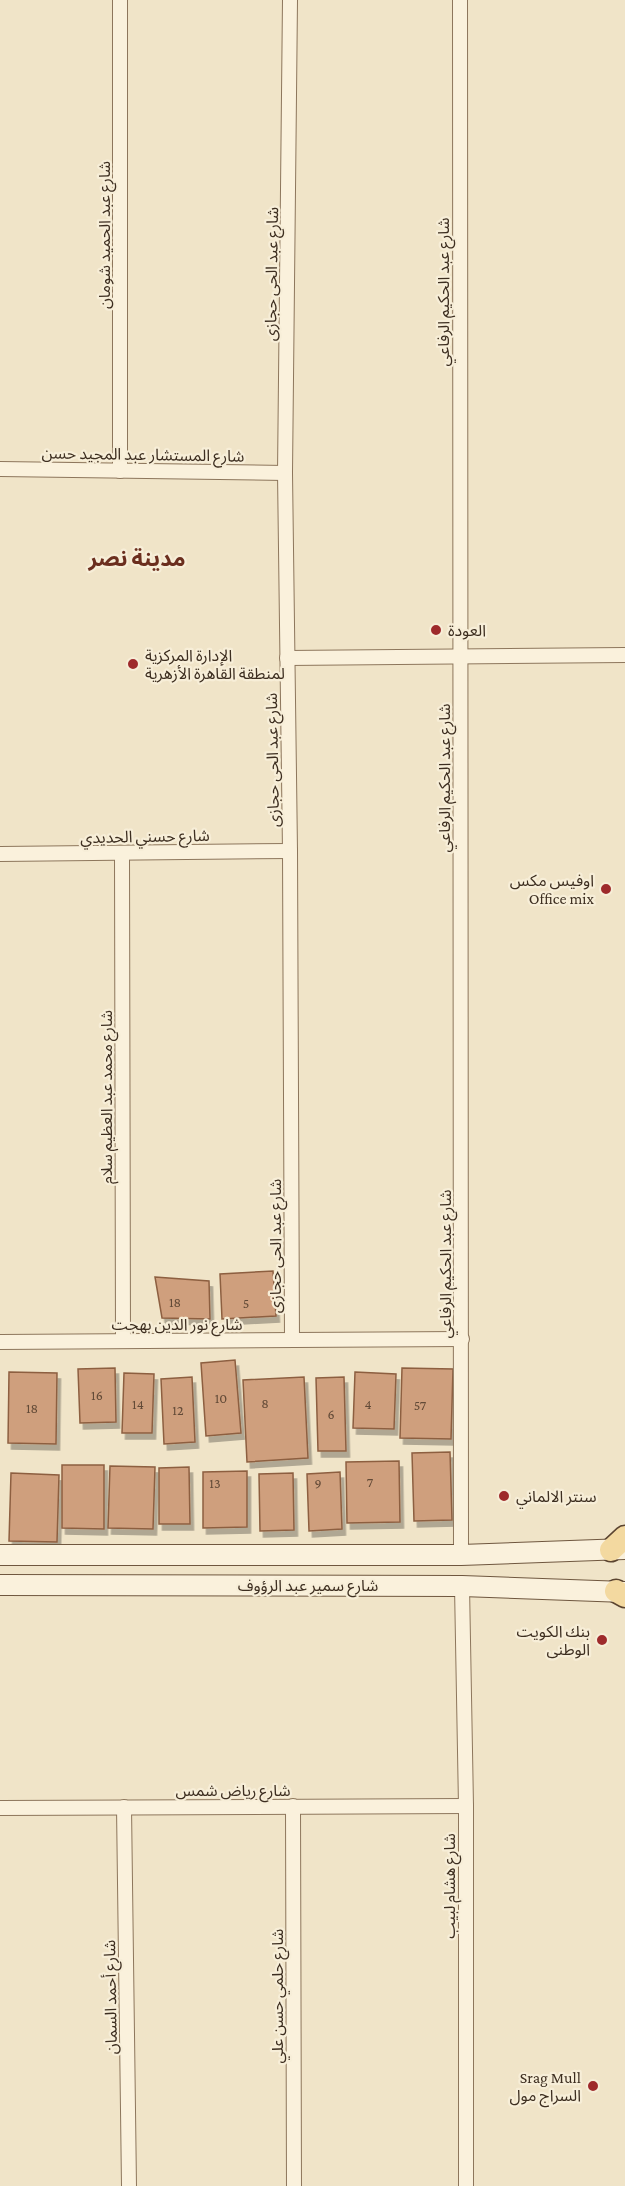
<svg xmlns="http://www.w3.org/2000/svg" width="625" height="2186" font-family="'Crimson Pro','Noto Sans Arabic',serif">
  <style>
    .building { fill: #cf9f7d; stroke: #8d5f41; stroke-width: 1.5; filter: url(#shadow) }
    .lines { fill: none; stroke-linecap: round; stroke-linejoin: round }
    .street-casing { stroke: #8d765c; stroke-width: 16 }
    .secondary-casing { stroke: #6f573f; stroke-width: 22 }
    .primary-casing { stroke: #5b4430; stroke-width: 25 }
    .street { stroke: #faf1dc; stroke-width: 14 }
    .secondary { stroke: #faf1dc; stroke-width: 20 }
    .primary { stroke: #f3d9a0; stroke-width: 22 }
    .poi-dot { fill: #9e2a2b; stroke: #f7eed8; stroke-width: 2 }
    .labels { text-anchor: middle; stroke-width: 4.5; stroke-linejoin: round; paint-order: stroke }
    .number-label { font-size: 14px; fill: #624a37 }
    .street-label { font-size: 16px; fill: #3d2e20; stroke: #f7eed8 }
    .poi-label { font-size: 16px; fill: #3d2e20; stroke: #f7eed8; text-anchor: start }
    .district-label { font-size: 22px; font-weight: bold; fill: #6b2e1e; stroke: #f7eed8 }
  </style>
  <defs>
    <filter id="shadow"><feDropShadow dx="3.5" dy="6" stdDeviation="0" flood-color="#0004"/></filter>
  </defs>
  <rect width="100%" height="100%" fill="#f0e4c8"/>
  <g class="building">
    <polygon points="273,1271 276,1316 222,1319 220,1274"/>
    <polygon points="155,1277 209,1281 210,1319 162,1318"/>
    <polygon points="235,1360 241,1433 206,1436 201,1363"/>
    <polygon points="115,1368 116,1422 80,1423 78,1369"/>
    <polygon points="402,1368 453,1369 451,1439 400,1438"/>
    <polygon points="9,1372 57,1373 56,1444 8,1443"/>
    <polygon points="355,1372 396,1374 394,1429 353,1428"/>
    <polygon points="124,1373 154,1374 152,1433 122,1433"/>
    <polygon points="192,1377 195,1442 164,1444 161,1379"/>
    <polygon points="304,1377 308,1458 247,1462 243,1380"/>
    <polygon points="344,1377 346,1451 318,1451 316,1378"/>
    <polygon points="450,1452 452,1520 414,1521 412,1453"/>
    <polygon points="399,1461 400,1522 347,1523 346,1462"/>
    <polygon points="62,1465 104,1465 104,1529 62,1528"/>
    <polygon points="110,1466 155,1467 153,1529 108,1528"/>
    <polygon points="189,1467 190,1524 159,1524 159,1468"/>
    <polygon points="247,1471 247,1527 203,1528 203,1472"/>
    <polygon points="340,1472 342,1529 309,1531 307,1474"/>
    <polygon points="11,1473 59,1475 57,1542 9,1541"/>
    <polygon points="293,1473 294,1530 260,1531 259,1474"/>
  </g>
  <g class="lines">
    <defs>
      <g id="street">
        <polyline points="120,0 120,471"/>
        <polyline points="290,0 285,473 290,851 292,1340"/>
        <polyline points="460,0 461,1555"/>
        <polyline points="0,469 285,473"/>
        <polyline points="287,658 625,655"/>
        <polyline points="122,853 123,1341"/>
        <polyline points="0,854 290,851"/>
        <polyline points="0,1342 462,1339"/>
        <polyline points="462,1586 466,1806 466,2186"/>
        <polyline points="293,1806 294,2186"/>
        <polyline points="124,1807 129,2186"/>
        <polyline points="0,1808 466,1806"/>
      </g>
      <g id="secondary">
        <polyline points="0,1555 461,1555 625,1549"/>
        <polyline points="0,1585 462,1586 625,1592"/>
      </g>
      <g id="primary">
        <polyline points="611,1550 625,1537"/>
        <polyline points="616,1591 625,1596"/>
      </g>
    </defs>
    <use href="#street" class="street-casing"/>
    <use href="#secondary" class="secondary-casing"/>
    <use href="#primary" class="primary-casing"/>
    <use href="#street" class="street"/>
    <use href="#secondary" class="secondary"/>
    <use href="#primary" class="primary"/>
  </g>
  <g class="poi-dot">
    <circle cx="436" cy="630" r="6"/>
    <circle cx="133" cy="664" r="6"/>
    <circle cx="606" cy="889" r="6"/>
    <circle cx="504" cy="1496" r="6"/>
    <circle cx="602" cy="1640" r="6"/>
    <circle cx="593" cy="2086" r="6"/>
  </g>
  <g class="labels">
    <g class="number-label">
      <text x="175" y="1307">18</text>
      <text x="246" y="1308">5</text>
      <text x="97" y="1400">16</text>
      <text x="221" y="1403">10</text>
      <text x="265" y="1408">8</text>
      <text x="138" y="1409">14</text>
      <text x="368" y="1409">4</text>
      <text x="420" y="1410">57</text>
      <text x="32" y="1413">18</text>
      <text x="178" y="1415">12</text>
      <text x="331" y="1419">6</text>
      <text x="370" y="1487">7</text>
      <text x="215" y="1488">13</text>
      <text x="318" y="1488">9</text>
    </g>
    <g class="street-label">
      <text transform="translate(104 235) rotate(-90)" y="6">شارع عبد الحميد شومان</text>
      <text transform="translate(271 274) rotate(-89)" y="6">شارع عبد الحى حجازى</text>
      <text transform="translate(443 292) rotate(-90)" y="6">شارع عبد الحكيم الرفاعي</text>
      <text transform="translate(143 454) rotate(1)" y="6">شارع المستشار عبد المجيد حسن</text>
      <text transform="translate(272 760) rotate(-91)" y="6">شارع عبد الحى حجازى</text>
      <text transform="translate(444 778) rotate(-90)" y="6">شارع عبد الحكيم الرفاعي</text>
      <text transform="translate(145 836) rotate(-1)" y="6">شارع حسني الحديدي</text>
      <text transform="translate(106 1097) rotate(-90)" y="6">شارع محمد عبد العظيم سلام</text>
      <text transform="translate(275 1246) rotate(-90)" y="6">شارع عبد الحى حجازى</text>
      <text transform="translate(445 1264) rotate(-90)" y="6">شارع عبد الحكيم الرفاعي</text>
      <text x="177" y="1330">شارع نور الدين بهجت</text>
      <text x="308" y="1591">شارع سمير عبد الرؤوف</text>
      <text x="233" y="1796">شارع رياض شمس</text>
      <text transform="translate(449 1886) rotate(-90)" y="6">شارع هشام لبيب</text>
      <text transform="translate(277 1996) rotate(-90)" y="6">شارع حلمي حسن علي</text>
      <text transform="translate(110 1997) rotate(-91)" y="6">شارع أحمد السمان</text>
    </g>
    <g class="poi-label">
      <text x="448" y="636">العودة</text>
      <text x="145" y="661">الإدارة المركزية<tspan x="145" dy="18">لمنطقة القاهرة الأزهرية</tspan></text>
      <text x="594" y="886" text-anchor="end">اوفيس مكس<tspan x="594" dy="18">Office mix</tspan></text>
      <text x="516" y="1502">سنتر الالماني</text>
      <text x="590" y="1637" text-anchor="end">بنك الكويت<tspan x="590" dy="18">الوطنى</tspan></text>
      <text x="581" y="2083" text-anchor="end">Srag Mull<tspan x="581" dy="18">السراج مول</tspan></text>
    </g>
    <g class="district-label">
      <text x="137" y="566">مدينة نصر</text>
    </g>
  </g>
</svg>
